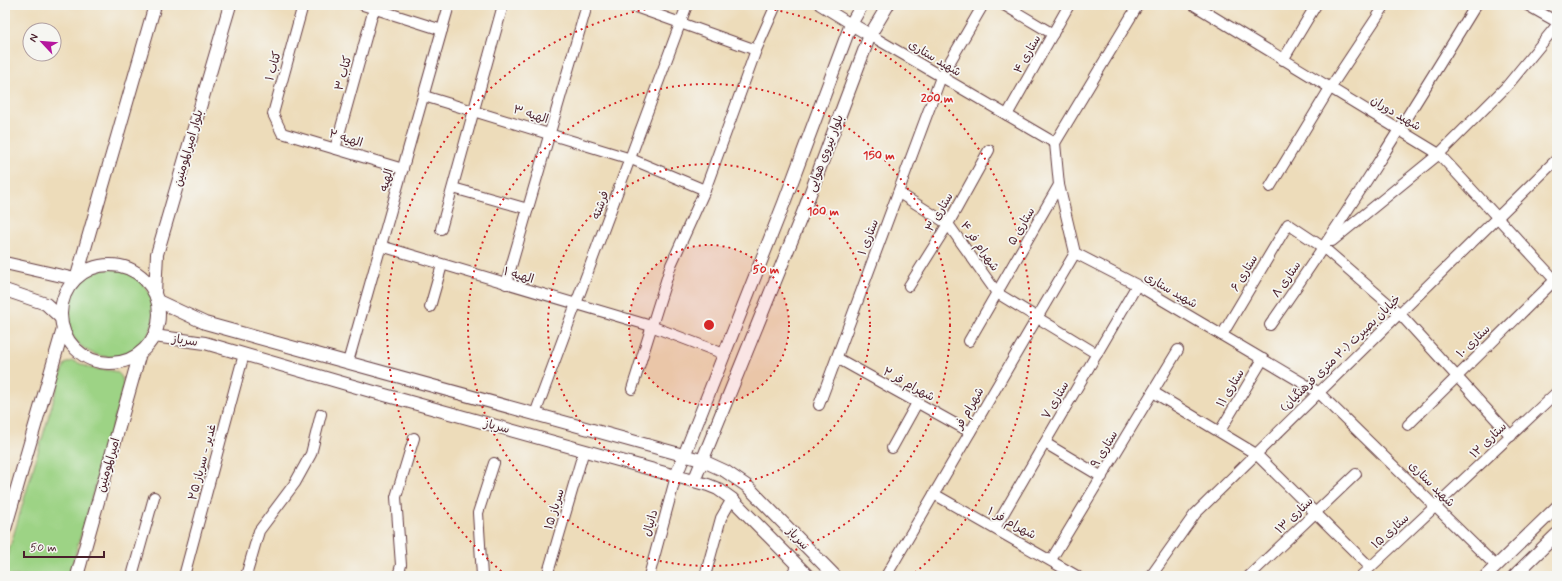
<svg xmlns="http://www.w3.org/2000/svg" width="1562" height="581" font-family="Mynerve,'Playpen Sans Arabic',sans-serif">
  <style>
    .green { fill: #9dd385; stroke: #747958 }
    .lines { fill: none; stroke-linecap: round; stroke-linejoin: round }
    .minor-casing { stroke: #623b40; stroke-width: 12 }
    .tertiary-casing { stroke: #623b40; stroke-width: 14 }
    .minor { stroke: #fff; stroke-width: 10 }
    .tertiary { stroke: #fff; stroke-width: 12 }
    .ring { fill: none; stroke: #d62828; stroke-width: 2; stroke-dasharray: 2 4 }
    .labels { text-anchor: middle; stroke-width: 3.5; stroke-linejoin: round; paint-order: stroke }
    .street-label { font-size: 12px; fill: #4a1f2b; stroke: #f6f6f2 }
    .centre { fill: #d62828; stroke: #f6f6f2; stroke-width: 2 }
    .ring-label { font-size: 12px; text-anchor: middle; font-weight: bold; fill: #d62828; stroke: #f6f6f2; stroke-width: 3.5; stroke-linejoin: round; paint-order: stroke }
  </style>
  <rect width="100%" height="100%" fill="#f6f6f2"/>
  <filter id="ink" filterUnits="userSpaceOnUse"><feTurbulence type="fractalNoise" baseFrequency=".025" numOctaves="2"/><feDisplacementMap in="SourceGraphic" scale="8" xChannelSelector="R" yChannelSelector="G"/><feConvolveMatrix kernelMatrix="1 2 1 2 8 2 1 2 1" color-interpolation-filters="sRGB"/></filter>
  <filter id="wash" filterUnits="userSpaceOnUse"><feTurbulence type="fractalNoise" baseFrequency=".012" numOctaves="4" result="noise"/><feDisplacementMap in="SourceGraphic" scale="16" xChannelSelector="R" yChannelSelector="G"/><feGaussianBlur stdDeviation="0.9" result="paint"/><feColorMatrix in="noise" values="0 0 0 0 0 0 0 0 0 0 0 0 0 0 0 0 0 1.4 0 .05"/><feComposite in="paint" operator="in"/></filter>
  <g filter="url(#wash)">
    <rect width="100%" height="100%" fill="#eddcba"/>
    <g class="green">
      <circle cx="110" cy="313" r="44"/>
      <path d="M72,361C79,362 84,366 90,368C106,372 125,365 123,389L69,576H5V564L62,371L65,364Z"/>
    </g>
  </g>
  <g filter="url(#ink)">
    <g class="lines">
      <defs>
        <g id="minor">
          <polyline points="303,5 273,114 282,133 403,169"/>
          <polyline points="363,5 442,30"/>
          <polyline points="630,5 756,50"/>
          <polyline points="820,5 851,24"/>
          <polyline points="1004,5 1053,34"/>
          <polyline points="1194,5 1439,154 1555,280"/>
          <polyline points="1527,5 1557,22"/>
          <polyline points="870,35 1055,143 1059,185 1075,253 1137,285 1318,392 1496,566"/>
          <polyline points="1283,60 1316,5"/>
          <polyline points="424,96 631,159 705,190"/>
          <polyline points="1007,115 1069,5"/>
          <polyline points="1055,143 1138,5"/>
          <polyline points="335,149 375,5"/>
          <polyline points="1270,187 1330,88 1385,5"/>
          <polyline points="453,188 528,209"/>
          <polyline points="899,193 948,224 997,293 1097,354"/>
          <polyline points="441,229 503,5"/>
          <polyline points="1332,241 1439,154 1507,86 1557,25"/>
          <polyline points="381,246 651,326 724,354"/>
          <polyline points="506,284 587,5"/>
          <polyline points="909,286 948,224 989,150"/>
          <polyline points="430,307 442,265"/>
          <path d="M1270,325C1343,221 1410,113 1476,5"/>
          <polyline points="1222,335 1288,224 1324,248 1399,313 1511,436"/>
          <polyline points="969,341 1059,185"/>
          <polyline points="837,358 970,432"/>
          <polyline points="348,362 449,5"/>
          <polyline points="632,389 671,265 705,190 756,50 776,5"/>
          <polyline points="1153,392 1256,454 1370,567"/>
          <polyline points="819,405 941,77 983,5"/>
          <polyline points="535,414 687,5"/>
          <polyline points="1408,425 1557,278"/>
          <polyline points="1220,431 1263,359"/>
          <polyline points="1045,443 1102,477"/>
          <polyline points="892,448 917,403"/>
          <polyline points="934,494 1077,576"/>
          <polyline points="995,528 1137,285"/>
          <polyline points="1051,560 1178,350"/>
          <polyline points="132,576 154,497"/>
          <polyline points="184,576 244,354"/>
          <polyline points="246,576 259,531 295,483 311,454 321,414"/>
          <polyline points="398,576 401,565 396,497 414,438"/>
          <polyline points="482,576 478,513 494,463"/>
          <polyline points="547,576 584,450"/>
          <polyline points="649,576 676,476"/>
          <polyline points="705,576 721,518 732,499"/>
          <polyline points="791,576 797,565"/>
          <polyline points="886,576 1075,253"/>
          <polyline points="1151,576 1195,514 1557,159"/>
          <polyline points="1249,576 1356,474"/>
          <polyline points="1361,576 1557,392"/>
        </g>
        <g id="tertiary">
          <polyline points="851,24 870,35"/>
          <polyline points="5,263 75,279"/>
          <circle cx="110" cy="314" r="49"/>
          <polyline points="77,276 155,5"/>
          <polyline points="5,290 46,304 60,317"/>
          <polyline points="155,293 157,254 230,5"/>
          <polyline points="158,301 205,323 701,460 725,471 747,486 835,576"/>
          <polyline points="154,336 205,343 374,392 708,485 718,489 732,499 808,576"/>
          <polyline points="676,476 784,203 851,24 862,5"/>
          <polyline points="694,481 804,210 870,35 888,5"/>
          <polyline points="5,529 63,329"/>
          <polyline points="77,576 140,353"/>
          <polyline points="1486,576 1557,507"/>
          <polyline points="1514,576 1557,534"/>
        </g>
      </defs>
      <use href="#minor" class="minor-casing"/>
      <use href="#tertiary" class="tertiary-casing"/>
      <use href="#minor" class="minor"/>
      <use href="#tertiary" class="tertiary"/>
    </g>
  </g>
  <circle cx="709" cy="325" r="80" fill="#d62828" fill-opacity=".12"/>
  <g class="ring">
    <circle cx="709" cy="325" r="80"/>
    <circle cx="709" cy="325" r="161"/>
    <circle cx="709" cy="325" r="241"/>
    <path d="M506 575A322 322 0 0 1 673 5M745 5A322 322 0 0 1 912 575"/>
  </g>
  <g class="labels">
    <g class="street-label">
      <text transform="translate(1027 54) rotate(-60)" y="4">ستاری ۴</text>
      <text transform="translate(935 58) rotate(31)" y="4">شهید ستاری</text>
      <text transform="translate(273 66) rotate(-74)" y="4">کتاب ۱</text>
      <text transform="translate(343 73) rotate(-75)" y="4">کتاب ۳</text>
      <text transform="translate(1396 113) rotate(31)" y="4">شهید دوران</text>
      <text transform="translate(531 114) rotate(17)" y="4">الهیه ۳</text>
      <text transform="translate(346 138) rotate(17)" y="4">الهیه ۲</text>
      <text transform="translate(188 148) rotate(-74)" y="4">بلوار امیرالمومنین</text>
      <text transform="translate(825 153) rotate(-69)" y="4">بلوار نیروی هوایی</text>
      <text transform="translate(386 180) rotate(-74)" y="4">الهیه</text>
      <text transform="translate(600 205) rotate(-70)" y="4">فرشته</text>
      <text transform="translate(939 212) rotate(-60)" y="4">ستاری ۳</text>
      <text transform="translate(1021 226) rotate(-60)" y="4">ستاری ۵</text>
      <text transform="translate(868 237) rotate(-69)" y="4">ستاری ۱</text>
      <text transform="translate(980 246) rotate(55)" y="4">شهرام فر ۴</text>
      <text transform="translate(1244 273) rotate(-59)" y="4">ستاری ۶</text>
      <text transform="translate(519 275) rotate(16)" y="4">الهیه ۱</text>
      <text transform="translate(1286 279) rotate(-55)" y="4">ستاری ۸</text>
      <text transform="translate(1171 290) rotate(30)" y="4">شهید ستاری</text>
      <text transform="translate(185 340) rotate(8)" y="4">سرباز</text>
      <text transform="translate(1473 341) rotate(-44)" y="4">ستاری ۱۰</text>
      <text transform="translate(1340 353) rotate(-44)" y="4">خیابان بصیرت (۲۰ متری فرهنگیان)</text>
      <text transform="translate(909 384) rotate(29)" y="4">شهرام فر ۲</text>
      <text transform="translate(1230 388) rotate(-59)" y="4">ستاری ۱۱</text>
      <text transform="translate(1055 400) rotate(-60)" y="4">ستاری ۷</text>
      <text transform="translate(969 408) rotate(-60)" y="4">شهرام فر</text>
      <text transform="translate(497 426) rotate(15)" y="4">سرباز</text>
      <text transform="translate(1488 440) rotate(-44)" y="4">ستاری ۱۲</text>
      <text transform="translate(1104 449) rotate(-59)" y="4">ستاری ۹</text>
      <text transform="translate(202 462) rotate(-75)" y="4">غدیر - سرباز ۲۵</text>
      <text transform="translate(108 465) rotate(-74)" y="4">امیرالمومنین</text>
      <text transform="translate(1432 484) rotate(45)" y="4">شهید ستاری</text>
      <text transform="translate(554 509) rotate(-73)" y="4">سرباز ۱۵</text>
      <text transform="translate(1294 515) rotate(-44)" y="4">ستاری ۱۳</text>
      <text transform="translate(650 523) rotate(-75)" y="4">دانیال</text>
      <text transform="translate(1012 523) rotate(29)" y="4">شهرام فر ۱</text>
      <text transform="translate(1390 531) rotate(-42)" y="4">ستاری ۱۵</text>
      <text transform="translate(798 538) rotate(46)" y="4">سرباز</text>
    </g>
  </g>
  <circle cx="709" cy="325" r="6" class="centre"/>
  <g class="ring-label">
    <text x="937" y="102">200 m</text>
    <text x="879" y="159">150 m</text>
    <text x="823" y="215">100 m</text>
    <text x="766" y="273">50 m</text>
  </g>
  <rect width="1562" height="581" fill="none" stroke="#f6f6f2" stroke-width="20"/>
  <g transform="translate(42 42) rotate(296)"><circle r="19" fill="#f6f6f2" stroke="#b1a0a2"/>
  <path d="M0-3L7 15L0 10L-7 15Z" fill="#b5179e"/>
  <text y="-6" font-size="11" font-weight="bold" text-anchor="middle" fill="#4a1f2b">N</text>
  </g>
  <path d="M24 551v6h80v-6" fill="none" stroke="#4a1f2b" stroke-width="2"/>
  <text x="30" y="551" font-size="12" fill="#4a1f2b" stroke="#f6f6f2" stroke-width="3" paint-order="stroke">50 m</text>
</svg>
